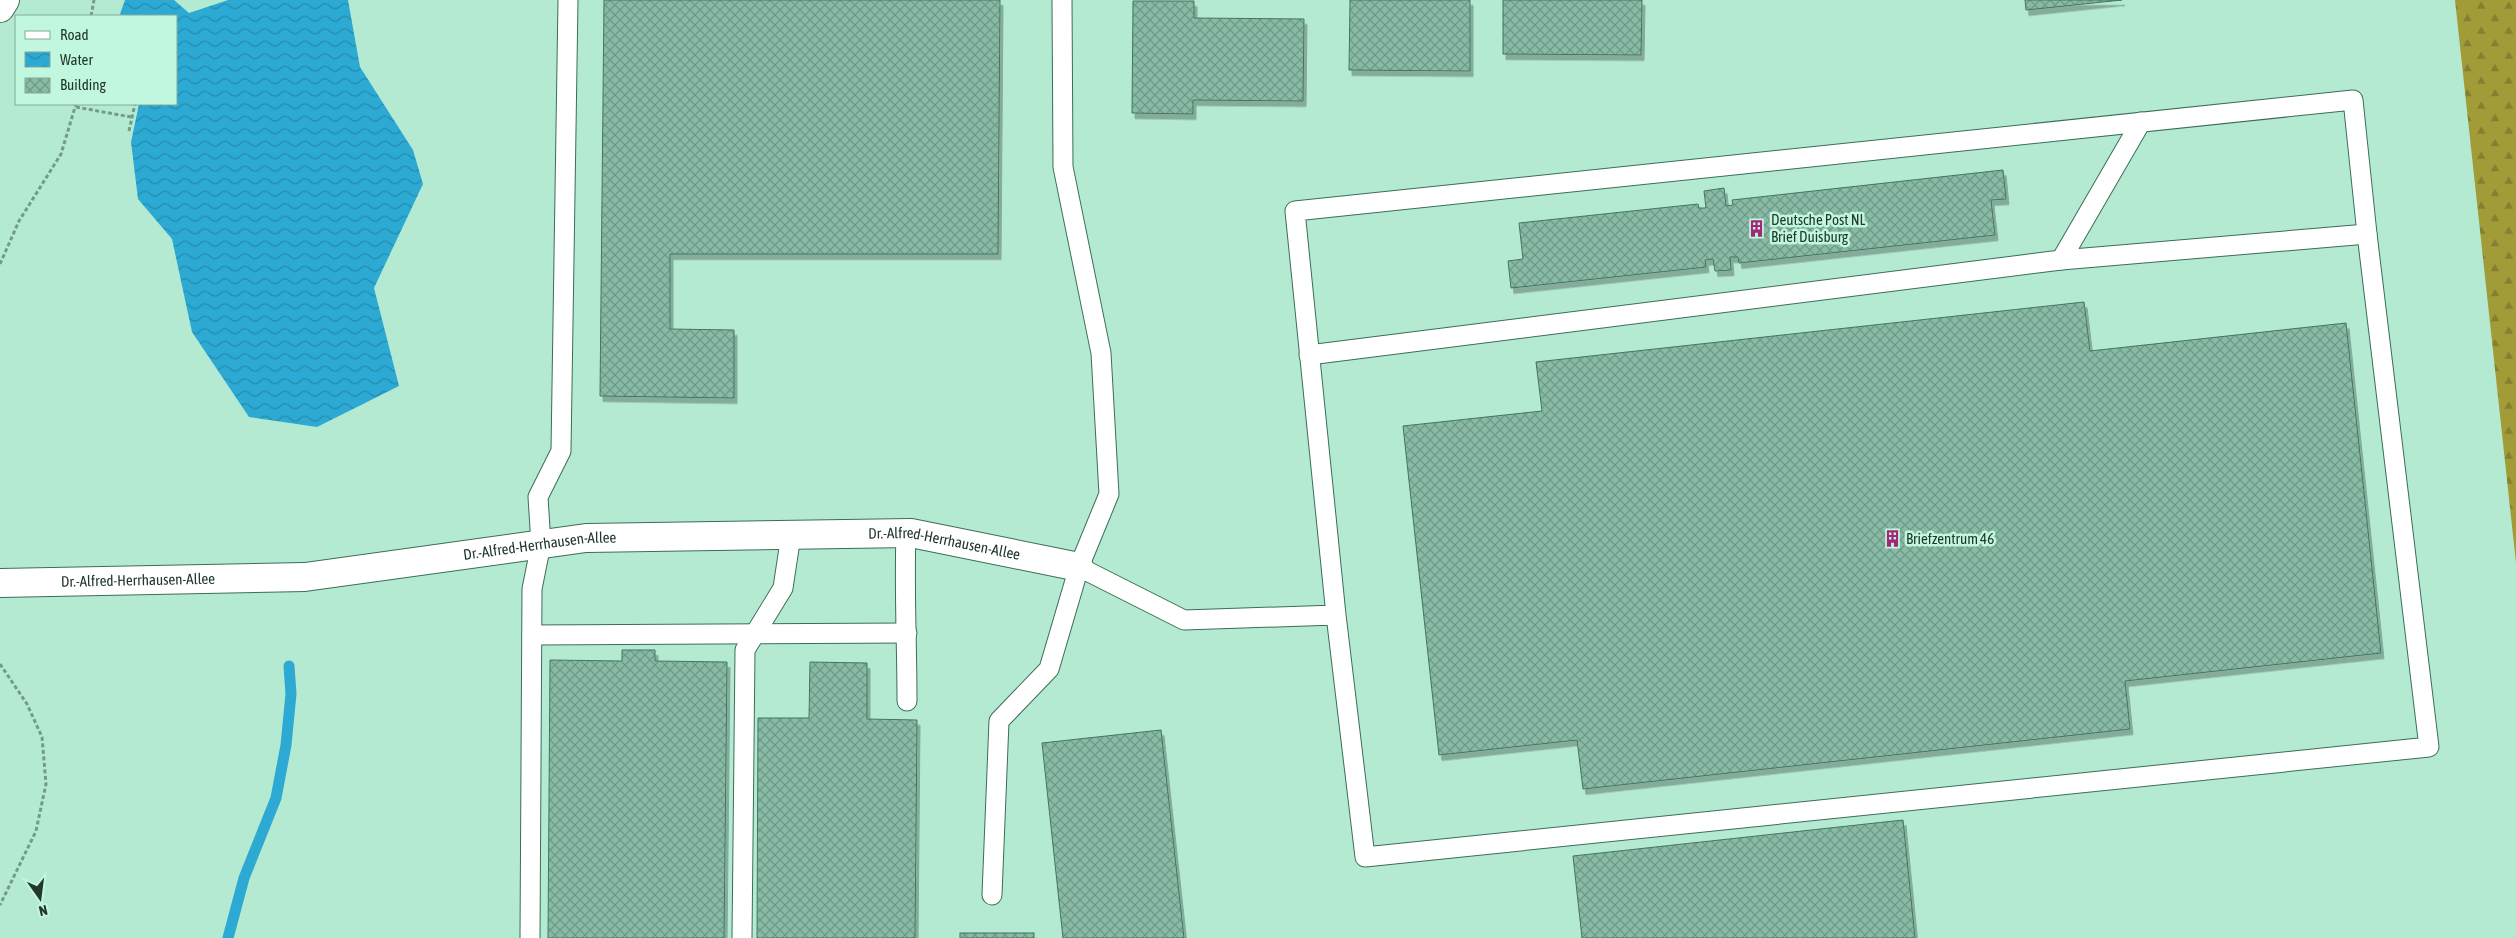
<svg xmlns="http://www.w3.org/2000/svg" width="2516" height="938" font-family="'Asap Condensed',sans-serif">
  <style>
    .forest { fill: url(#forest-firs) }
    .water { fill: url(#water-waves) }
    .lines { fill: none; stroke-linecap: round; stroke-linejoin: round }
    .stream { stroke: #2caad4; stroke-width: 11 }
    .building { fill: url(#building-cross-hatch); stroke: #437561; filter: url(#shadow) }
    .service-casing { stroke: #3b6d59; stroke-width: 21 }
    .minor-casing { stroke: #3b6d59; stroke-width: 30 }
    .path { stroke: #749b8a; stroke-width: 3; stroke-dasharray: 4 2.5; stroke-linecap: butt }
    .service { stroke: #fff; stroke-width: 19 }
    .minor { stroke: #fff; stroke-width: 28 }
    .labels { text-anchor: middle; stroke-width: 5; stroke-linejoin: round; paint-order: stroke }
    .poi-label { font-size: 15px; fill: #22372e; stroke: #c2f7df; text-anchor: start }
    .street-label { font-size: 15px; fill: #22372e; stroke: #c2f7df }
  </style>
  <defs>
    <pattern id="forest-firs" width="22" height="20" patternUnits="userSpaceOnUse" patternTransform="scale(1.25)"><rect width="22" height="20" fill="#a29c38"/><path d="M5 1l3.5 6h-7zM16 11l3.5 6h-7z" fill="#848030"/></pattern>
    <pattern id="water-waves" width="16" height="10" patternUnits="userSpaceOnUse" patternTransform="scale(1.25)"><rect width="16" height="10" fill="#2caad4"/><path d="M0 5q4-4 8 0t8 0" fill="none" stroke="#258bac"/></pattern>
    <pattern id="building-cross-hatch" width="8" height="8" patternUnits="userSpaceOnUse" patternTransform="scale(1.25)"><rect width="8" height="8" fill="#88bba5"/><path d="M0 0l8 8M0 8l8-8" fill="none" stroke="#6f9987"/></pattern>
    <filter id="shadow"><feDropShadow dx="3" dy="5.5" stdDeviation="0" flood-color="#0004"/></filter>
  </defs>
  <rect width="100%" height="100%" fill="#b5ead2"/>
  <polygon class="forest" points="2455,0 2516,0 2516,563"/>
  <polygon class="water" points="125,0 174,0 189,13 228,0 348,0 360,67 413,150 423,184 374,288 399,386 317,427 249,417 192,332 172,239 138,199 131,142 139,104 176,104 176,16 122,16 120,14"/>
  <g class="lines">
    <polyline class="stream" points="228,938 244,878 276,798 286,745 291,694 289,666"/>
  </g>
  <g class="building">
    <polygon points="604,0 1000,0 998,254 670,254 670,329 734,330 734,398 600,396"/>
    <polygon points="1350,0 1470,0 1470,71 1349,70"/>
    <polygon points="1503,0 1642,0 1641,55 1503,54"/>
    <polygon points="2025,0 2122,0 2026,10"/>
    <polygon points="1133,1 1194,1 1194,18 1304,19 1303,101 1193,100 1193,114 1132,113"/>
    <polygon points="2003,170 2006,199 1991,200 1995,235 1739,263 1738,257 1730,257 1731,270 1715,271 1713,259 1705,260 1706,267 1511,288 1508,261 1523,259 1519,223 1698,204 1699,208 1706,208 1704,191 1724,188 1726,206 1733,205 1732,200"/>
    <polygon points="2084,302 2090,351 2346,323 2381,653 2125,681 2130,729 1583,789 1577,740 1439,755 1403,426 1542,411 1536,362"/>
    <polygon points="622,650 655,650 655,661 727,662 724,938 548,938 550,660 622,661"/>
    <polygon points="810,662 867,663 867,719 917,720 915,938 757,938 758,718 809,718"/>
    <polygon points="1161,730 1184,938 1063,938 1042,743"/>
    <polygon points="1903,820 1915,938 1582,938 1573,856"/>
    <rect x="960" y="933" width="74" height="5"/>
  </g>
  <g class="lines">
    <defs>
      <g id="service">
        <polyline points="2061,260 2367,234"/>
        <polyline points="1309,355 2061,260 2141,122"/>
        <path d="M906,533C904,589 907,644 907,701"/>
        <polyline points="1079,567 1184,620 1336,615 1365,857 2429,747 2367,234 2353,100 1295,211 1336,615"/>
        <polyline points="532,635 907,633"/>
        <polyline points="992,895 999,721 1049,669 1079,567 1109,494 1101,353 1063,167 1062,0"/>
        <polyline points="530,938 532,589 541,544 538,497 561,451 568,0"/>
        <polyline points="742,938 745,650 783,588 791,535"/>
      </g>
      <g id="minor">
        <polyline points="0,8 5,0"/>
        <path id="s1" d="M0,583L305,577L586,538L911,533L1079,567"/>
      </g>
    </defs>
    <use href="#service" class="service-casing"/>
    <use href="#minor" class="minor-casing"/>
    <g class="path">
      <polyline points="91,16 94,0"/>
      <polyline points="76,107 131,117"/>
      <polyline points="129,131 135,104"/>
      <polyline points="0,264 19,221 61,154 76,104"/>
      <polyline points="0,664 27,704 42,737 46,784 36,831 0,905"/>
    </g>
    <use href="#service" class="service"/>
    <use href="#minor" class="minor"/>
  </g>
  <defs>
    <symbol id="building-bare" viewBox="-9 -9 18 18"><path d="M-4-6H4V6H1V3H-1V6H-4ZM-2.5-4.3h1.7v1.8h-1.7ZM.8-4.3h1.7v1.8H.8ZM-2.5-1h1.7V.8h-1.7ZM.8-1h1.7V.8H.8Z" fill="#a52678" stroke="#c2f7df" stroke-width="2.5" paint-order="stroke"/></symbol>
  </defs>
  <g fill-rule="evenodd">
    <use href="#building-bare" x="1744" y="216" width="25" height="25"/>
    <use href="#building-bare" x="1880" y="526" width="25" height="25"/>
  </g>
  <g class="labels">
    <g class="poi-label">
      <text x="1771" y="225">Deutsche Post NL<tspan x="1771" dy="17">Brief Duisburg</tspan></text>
      <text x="1906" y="544">Briefzentrum 46</text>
    </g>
    <g class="street-label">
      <text dy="5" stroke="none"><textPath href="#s1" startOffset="948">Dr.-Alfred-Herrhausen-Allee</textPath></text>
      <text dy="5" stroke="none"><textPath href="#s1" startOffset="542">Dr.-Alfred-Herrhausen-Allee</textPath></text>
      <text dy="5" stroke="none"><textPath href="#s1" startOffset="138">Dr.-Alfred-Herrhausen-Allee</textPath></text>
    </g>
  </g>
  <rect x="15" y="15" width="162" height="90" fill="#c2f7df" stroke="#82aa98"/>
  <rect x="25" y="31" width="25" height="8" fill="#ffffff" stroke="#82aa98"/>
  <text x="60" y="40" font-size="15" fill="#22372e">Road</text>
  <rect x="25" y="52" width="25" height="15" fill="url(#water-waves)" stroke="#82aa98"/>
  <text x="60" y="65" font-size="15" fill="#22372e">Water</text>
  <rect x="25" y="78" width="25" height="15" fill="url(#building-cross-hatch)" stroke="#82aa98"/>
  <text x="60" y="90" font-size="15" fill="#22372e">Building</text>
  <g transform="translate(40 898) rotate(166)" stroke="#c2f7df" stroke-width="4" paint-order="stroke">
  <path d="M0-4L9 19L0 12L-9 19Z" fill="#22372e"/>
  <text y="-8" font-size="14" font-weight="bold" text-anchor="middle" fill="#22372e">N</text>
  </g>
</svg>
